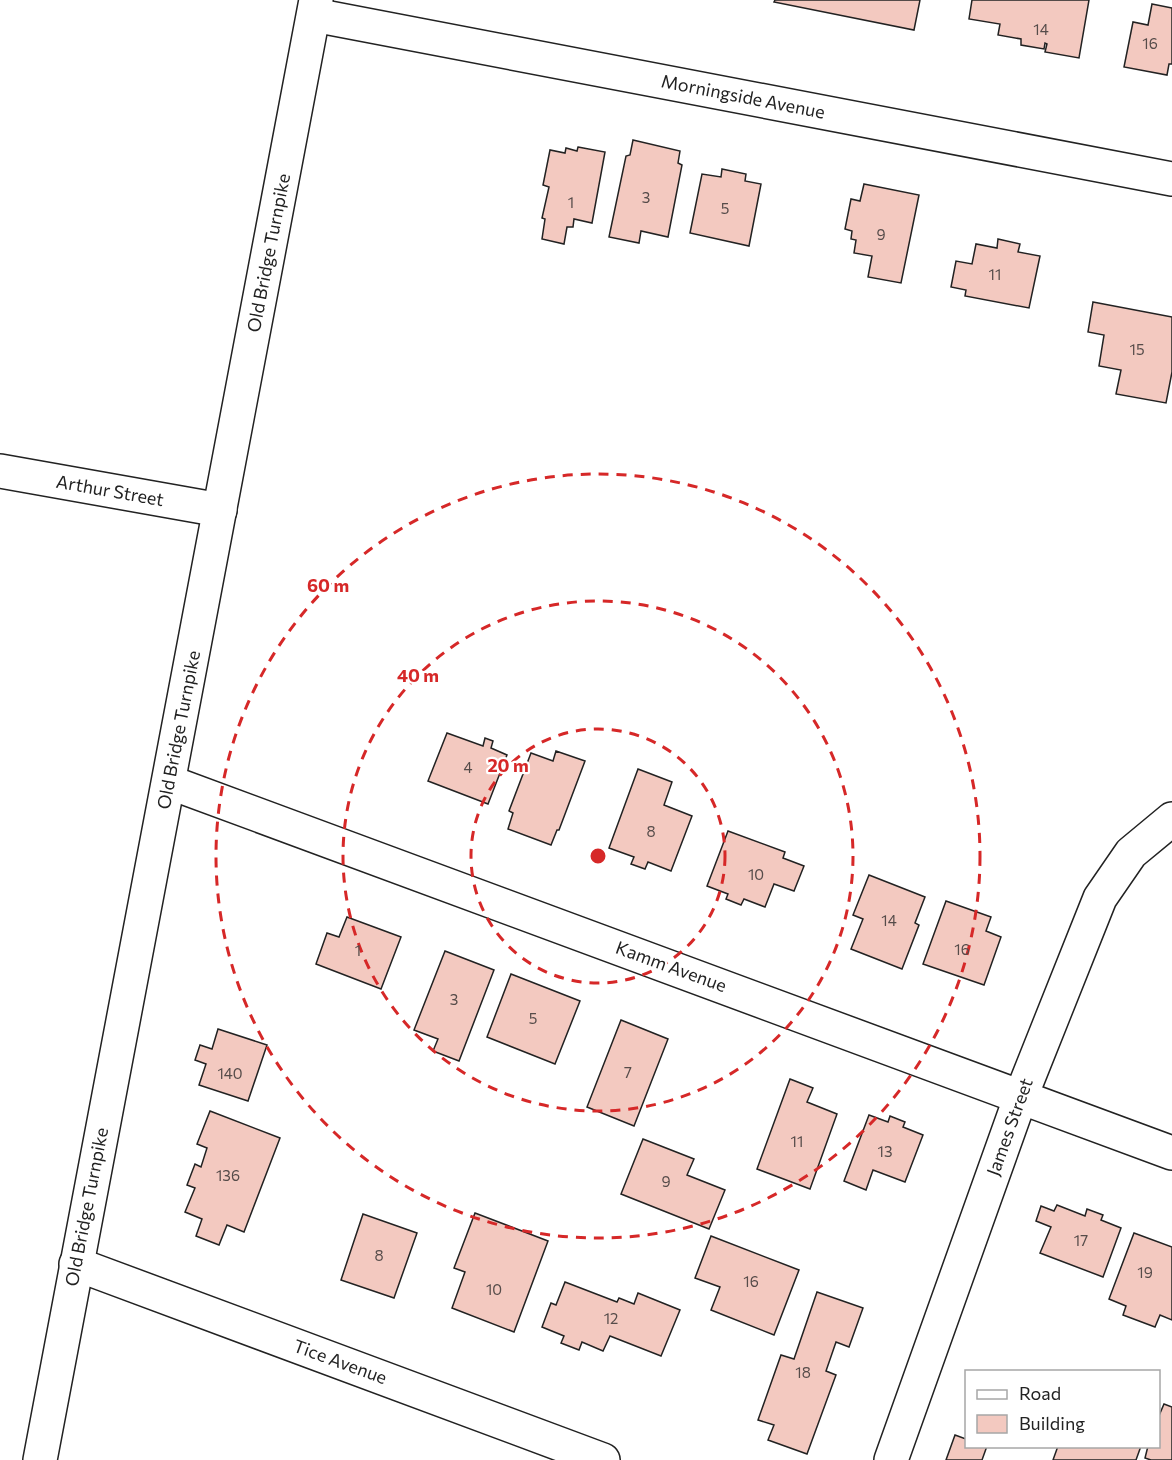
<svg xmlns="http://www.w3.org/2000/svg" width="1172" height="1460" font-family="Commissioner,sans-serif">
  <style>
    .building { fill: #f3c9c0; stroke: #222; stroke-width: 1.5 }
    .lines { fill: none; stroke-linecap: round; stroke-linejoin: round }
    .minor-casing { stroke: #222; stroke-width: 36 }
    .minor { stroke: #fff; stroke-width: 33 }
    .ring { fill: none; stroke: #d62828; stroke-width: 3; stroke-dasharray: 10 8 }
    .labels { text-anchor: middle; stroke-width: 4.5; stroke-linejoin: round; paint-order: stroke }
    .number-label { font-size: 15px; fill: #564c4a }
    .street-label { font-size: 18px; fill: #222; stroke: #fff }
    .centre { fill: #d62828; stroke: #fff; stroke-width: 3 }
    .ring-label { font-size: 18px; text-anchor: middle; font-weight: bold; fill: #d62828; stroke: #fff; stroke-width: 4.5; stroke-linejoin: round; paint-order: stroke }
  </style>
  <rect width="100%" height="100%" fill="#fff"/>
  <g class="building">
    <polygon points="775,0 920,0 914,30 774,2"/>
    <polygon points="972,0 1089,0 1079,58 1045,52 1047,44 1045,43 1044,49 1021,45 1021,39 998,35 1000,24 969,19"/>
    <polygon points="1152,4 1172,8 1172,64 1169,64 1167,75 1124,67 1133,22 1148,25"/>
    <polygon points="633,140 680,151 678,163 682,165 668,237 641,231 639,243 609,237 626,156 630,155"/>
    <polygon points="578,147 605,152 592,223 574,219 573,227 567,227 564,244 542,239 545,219 542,218 549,187 543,185 550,150 565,153 566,148 577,151"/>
    <polygon points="722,169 746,174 745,181 761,184 749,246 690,233 702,174 721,177"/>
    <polygon points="864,184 919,195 901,283 868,277 872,256 854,253 856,240 851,239 852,231 845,229 851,199 860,201"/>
    <polygon points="998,239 1020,244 1018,252 1040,256 1029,308 965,296 966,290 951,287 956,261 972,264 976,244 997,248"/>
    <polygon points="1093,302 1172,317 1172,372 1166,403 1116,394 1121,370 1099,366 1104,335 1088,332"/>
    <polygon points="447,733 483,746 485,738 493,741 491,748 507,755 488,804 428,781"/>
    <polygon points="556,751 585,761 559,830 557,830 551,845 508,829 513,813 509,811 531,753 553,761"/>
    <polygon points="638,769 672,782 664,805 692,816 671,871 648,862 645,869 631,864 634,857 609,848"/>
    <polygon points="728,831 785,852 783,858 804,866 794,891 774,884 765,907 744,899 741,905 726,899 728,894 707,886"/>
    <polygon points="869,875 925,897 915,923 919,925 902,969 851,949 863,919 853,915"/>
    <polygon points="946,901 991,917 986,931 1001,937 984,985 923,964"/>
    <polygon points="347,917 401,937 381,989 316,964 327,933 339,937"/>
    <polygon points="445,951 494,970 459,1061 433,1051 438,1039 414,1030"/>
    <polygon points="511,974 580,1001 555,1064 487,1037"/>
    <polygon points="621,1020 668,1039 634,1126 587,1107"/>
    <polygon points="218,1029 267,1045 248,1101 199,1085 206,1064 195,1060 200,1045 212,1049"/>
    <polygon points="790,1079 813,1088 807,1102 837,1114 810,1189 757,1169"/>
    <polygon points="210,1111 280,1138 244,1232 227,1225 219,1245 196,1236 202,1219 185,1212 195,1188 187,1185 195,1164 201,1167 207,1148 197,1144"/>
    <polygon points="869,1115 888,1122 890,1116 905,1122 903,1127 923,1135 905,1182 873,1170 866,1190 844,1181"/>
    <polygon points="643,1139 694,1159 687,1175 725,1190 709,1229 621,1194"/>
    <polygon points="1057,1205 1085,1216 1087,1209 1103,1215 1101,1220 1121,1228 1103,1277 1040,1253 1051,1227 1036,1221 1041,1206 1054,1211"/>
    <polygon points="475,1213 548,1241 514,1332 452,1308 465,1272 454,1268"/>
    <polygon points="363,1214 417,1233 394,1298 341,1280"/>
    <polygon points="1134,1233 1172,1247 1172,1320 1160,1315 1155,1327 1123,1315 1126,1306 1109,1299"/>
    <polygon points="711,1236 799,1270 774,1335 711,1310 720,1287 695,1278"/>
    <polygon points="565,1282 617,1302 619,1298 634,1304 638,1293 680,1310 661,1356 610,1336 603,1351 582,1342 579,1350 561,1343 564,1336 542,1327 551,1303 556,1305"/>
    <polygon points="817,1292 863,1308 849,1347 836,1342 826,1371 836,1375 807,1454 768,1440 774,1425 758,1420 781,1355 794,1359"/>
    <polygon points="1164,1404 1172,1407 1172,1460 1151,1460 1145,1458 1148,1446 1158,1446 1158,1418"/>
    <polygon points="955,1435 966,1439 966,1446 987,1446 982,1460 946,1460"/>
    <polygon points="1058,1446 1141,1446 1136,1460 1053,1460"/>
  </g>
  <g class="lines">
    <defs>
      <g id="minor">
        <polyline points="314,15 1172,179"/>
        <polyline points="0,471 220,510"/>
        <polyline points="169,782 1172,1153"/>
        <polyline points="76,1264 603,1460"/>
        <polyline points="40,1460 316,0"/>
        <polyline points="891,1460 1021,1096 1100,898 1131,853 1172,819"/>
      </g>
    </defs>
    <use href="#minor" class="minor-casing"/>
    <use href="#minor" class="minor"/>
  </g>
  <g class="ring">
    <circle cx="598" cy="856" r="127"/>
    <circle cx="598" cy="856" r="255"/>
    <circle cx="598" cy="856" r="382"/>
  </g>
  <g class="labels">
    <g class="number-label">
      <text x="1041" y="35">14</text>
      <text x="1150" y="49">16</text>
      <text x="646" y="203">3</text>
      <text x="571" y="208">1</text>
      <text x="725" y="214">5</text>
      <text x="881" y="240">9</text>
      <text x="995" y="280">11</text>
      <text x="1137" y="355">15</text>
      <text x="468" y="773">4</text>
      <text x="651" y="837">8</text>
      <text x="756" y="880">10</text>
      <text x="889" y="926">14</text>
      <text x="962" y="955">16</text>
      <text x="358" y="956">1</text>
      <text x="454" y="1005">3</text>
      <text x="533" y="1024">5</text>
      <text x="628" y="1078">7</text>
      <text x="230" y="1079">140</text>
      <text x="797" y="1147">11</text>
      <text x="885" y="1157">13</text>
      <text x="228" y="1181">136</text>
      <text x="666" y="1187">9</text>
      <text x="1081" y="1246">17</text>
      <text x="379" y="1261">8</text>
      <text x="1145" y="1278">19</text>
      <text x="751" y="1287">16</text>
      <text x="494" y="1295">10</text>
      <text x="611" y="1324">12</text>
      <text x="803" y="1378">18</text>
    </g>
    <g class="street-label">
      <text transform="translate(743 97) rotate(11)" y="6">Morningside Avenue</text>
      <text transform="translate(269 253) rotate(-79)" y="6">Old Bridge Turnpike</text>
      <text transform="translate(110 491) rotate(10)" y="6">Arthur Street</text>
      <text transform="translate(179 730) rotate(-79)" y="6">Old Bridge Turnpike</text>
      <text transform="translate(671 967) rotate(20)" y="6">Kamm Avenue</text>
      <text transform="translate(1010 1127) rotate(-70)" y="6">James Street</text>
      <text transform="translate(87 1207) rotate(-79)" y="6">Old Bridge Turnpike</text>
      <text transform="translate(340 1362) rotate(20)" y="6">Tice Avenue</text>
    </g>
  </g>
  <circle cx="598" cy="856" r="9" class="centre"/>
  <g class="ring-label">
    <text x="328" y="592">60 m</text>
    <text x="418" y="682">40 m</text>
    <text x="508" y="772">20 m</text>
  </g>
  <rect x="965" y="1370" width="195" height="78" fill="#ffffff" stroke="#a7a7a7" stroke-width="1.5"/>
  <rect x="977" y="1390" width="30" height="9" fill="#ffffff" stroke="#a7a7a7" stroke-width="1.5"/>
  <text x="1019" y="1400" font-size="18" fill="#222222">Road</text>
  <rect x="977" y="1415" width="30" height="18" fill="#f3c9c0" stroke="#a7a7a7" stroke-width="1.5"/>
  <text x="1019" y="1430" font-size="18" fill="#222222">Building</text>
</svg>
